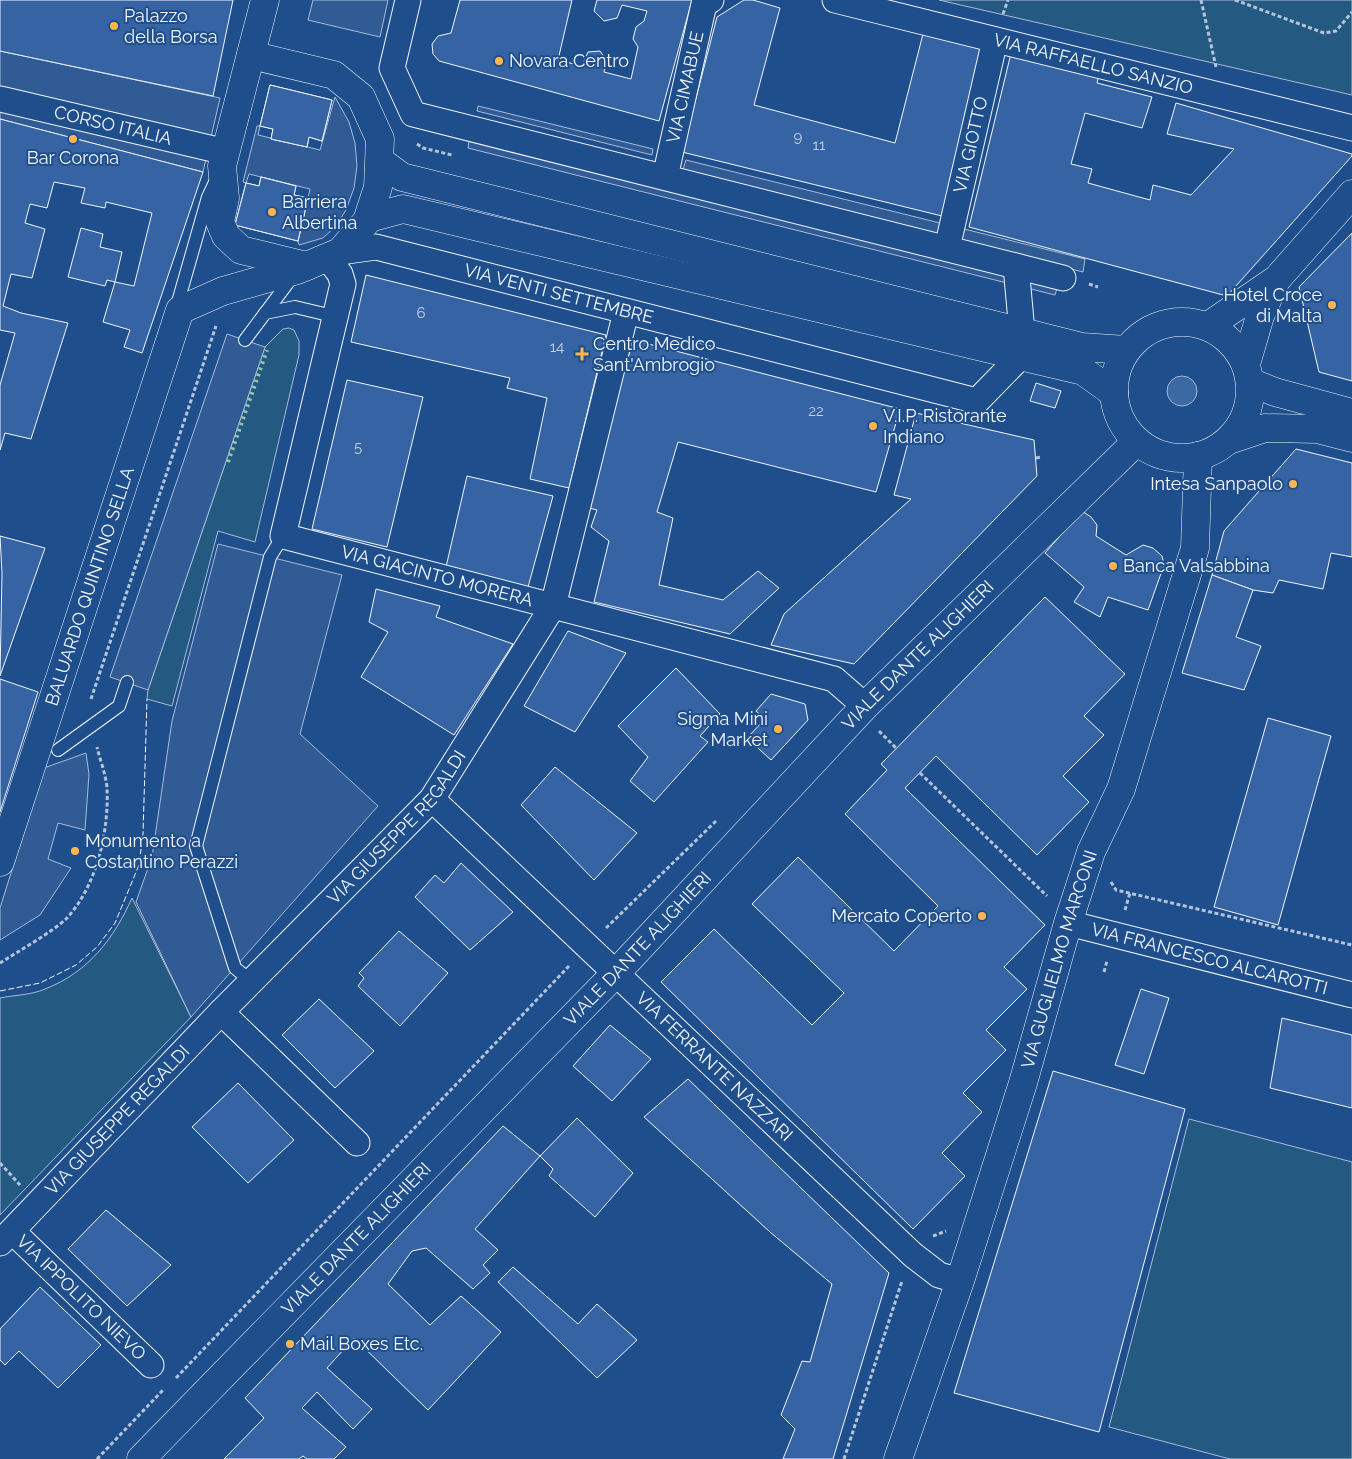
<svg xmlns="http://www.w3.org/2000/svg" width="1352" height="1459" font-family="Raleway,sans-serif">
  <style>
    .green { fill: #245a82; stroke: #a8bbd7 }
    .parking { fill: #305b95; stroke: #a8bbd7 }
    .water { fill: #3b69a3; stroke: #a8bbd7 }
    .building { fill: #3563a3; stroke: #f2f6ff }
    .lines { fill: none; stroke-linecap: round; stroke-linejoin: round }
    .lane-casing { stroke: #f2f6ff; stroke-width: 14 }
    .street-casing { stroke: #f2f6ff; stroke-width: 27 }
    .secondary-casing { stroke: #f2f6ff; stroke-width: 29 }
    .path { stroke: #b3c4dc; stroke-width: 3; stroke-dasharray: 4 2.5; stroke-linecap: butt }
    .lane { stroke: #1f4e8c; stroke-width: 12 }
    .street { stroke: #1f4e8c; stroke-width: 25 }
    .secondary { stroke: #1f4e8c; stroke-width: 28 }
    .hedge { stroke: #97c8a6; stroke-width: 4; stroke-dasharray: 2.5 4; stroke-linecap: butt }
    .fence { stroke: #f2f6ff; stroke-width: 1; stroke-dasharray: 6 2.5; stroke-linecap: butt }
    .poi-dot { fill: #ffb74d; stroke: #1f4e8c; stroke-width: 2 }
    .labels { text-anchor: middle; stroke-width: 4; stroke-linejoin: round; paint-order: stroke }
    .number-label { font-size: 15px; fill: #c3d1e8 }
    .poi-label { font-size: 18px; fill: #f2f6ff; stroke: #1f4e8c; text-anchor: start }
    .street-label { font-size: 18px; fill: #f2f6ff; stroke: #1f4e8c }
  </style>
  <rect width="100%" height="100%" fill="#1f4e8c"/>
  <g class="green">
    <polygon points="939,0 1352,0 1352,95"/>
    <polygon points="289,328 294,330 299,341 299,355 255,542 218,531 172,706 147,699 148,690 265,347 283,329"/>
    <path d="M132,898L191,1017L0,1215V998C14,995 32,995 45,989C89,972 114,938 132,898Z"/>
    <polygon points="1189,1119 1352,1162 1352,1459 1230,1459 1109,1427"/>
  </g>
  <g class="parking">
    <polygon points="313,0 388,0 380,37 308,20"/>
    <polygon points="0,51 220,98 203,172 0,119"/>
    <polygon points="335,97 349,122 355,143 357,166 354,188 346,210 336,226 323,238 299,245 298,241 310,189 249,174 246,183 243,182 257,126 260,126 258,135 320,150"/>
    <polygon points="478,106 653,149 652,155 477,111"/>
    <polygon points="469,141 1057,288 1055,295 468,148"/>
    <polygon points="686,160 1085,259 1083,272 682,172"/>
    <polygon points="227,334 265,347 148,690 110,677"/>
    <polygon points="218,544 342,575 300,734 378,806 191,1017 136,902 152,857 172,721"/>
    <polygon points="86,753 89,774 85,830 58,823 48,859 71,868 40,915 0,940 0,908 44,768"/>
  </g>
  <circle class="water" cx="1182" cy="391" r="15"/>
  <g class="building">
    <polygon points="0,0 233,0 213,96 0,51"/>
    <polygon points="460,0 572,0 558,60 582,66 588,52 600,51 607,61 604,72 631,79 638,47 633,39 636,27 644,21 647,11 622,5 617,18 604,21 594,11 597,0 692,0 659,121 439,61 433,54 432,44 438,36 451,33"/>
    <polygon points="744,0 753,0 780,8 754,105 895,143 924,30 986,47 942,216 682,152 717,17"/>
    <polygon points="1012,49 1100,71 1097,83 1152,97 1142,128 1085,113 1071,164 1092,169 1088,183 1150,200 1153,185 1191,195 1234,149 1167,134 1176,103 1352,154 1352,156 1227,296 969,227"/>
    <polygon points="270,85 332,100 322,141 309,137 307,147 271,139 273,129 260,126"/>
    <polygon points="270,85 332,100 322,141 309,137 307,147 271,139 273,129 260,126"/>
    <polygon points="0,119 203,172 142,353 124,347 130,330 103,322 115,282 134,286 152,213 106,202 105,208 81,203 85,188 54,182 47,208 30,204 25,223 45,229 32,278 11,274 3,306 21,313 68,323 31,439 5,433 0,450 0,385 15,333 0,330"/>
    <polygon points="261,177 296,186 294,195 308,198 298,241 235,225 246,183 259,186"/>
    <polygon points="261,177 296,186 294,195 308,198 298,241 235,225 246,183 259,186"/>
    <polygon points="81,228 103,234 100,247 122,252 115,282 107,280 105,286 68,277"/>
    <polygon points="1352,233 1352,381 1319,372 1299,287"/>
    <polygon points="366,275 606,335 569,488 530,479 547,398 507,388 510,378 351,342"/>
    <polygon points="633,340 900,409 876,492 678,442 657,512 673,518 659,585 723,600 758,571 779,588 730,634 594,602 609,541 591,527 597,510 585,507"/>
    <polygon points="347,380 423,397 387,547 312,529"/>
    <polygon points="1036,383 1061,391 1055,408 1030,401"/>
    <polygon points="916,413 1034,440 1037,476 854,664 771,645 784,614 911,499 894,495"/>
    <polygon points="1296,449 1352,463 1352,557 1331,553 1323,589 1279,580 1273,593 1253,590 1212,575 1224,531"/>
    <polygon points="467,476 553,496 528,587 446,567"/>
    <polygon points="1082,511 1091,517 1097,525 1096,536 1126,555 1143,545 1153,548 1162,556 1164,565 1148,610 1108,597 1100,617 1074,602 1084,587 1045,553"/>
    <polygon points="0,536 45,548 0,676 2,573"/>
    <polygon points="1212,575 1253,590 1236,637 1261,646 1244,690 1182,673"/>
    <polygon points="376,589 440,606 436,617 513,644 454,735 361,677 388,632 369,622"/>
    <polygon points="1045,597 1125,674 1084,716 1104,735 1063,776 1089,802 1037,855 936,756 905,788 1045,925 1004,967 1027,989 986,1030 1006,1050 963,1093 982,1112 942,1153 965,1176 913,1229 661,982 714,929 812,1025 844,993 752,904 798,857 894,951 938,906 845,814 887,770 881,764"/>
    <polygon points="568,631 626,653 575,732 524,706"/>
    <polygon points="676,668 720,714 700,736 708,742 654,802 630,781 648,757 618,726"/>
    <polygon points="0,679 38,692 0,812"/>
    <polygon points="771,694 805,704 808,720 771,760 747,738 765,719 756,711"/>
    <polygon points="1268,718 1331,736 1278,925 1214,907"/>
    <polygon points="555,767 637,833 594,880 521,805"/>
    <polygon points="461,863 513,912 470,950 415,897 435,875 444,883"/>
    <polygon points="399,931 448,973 400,1026 358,986 364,978 359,973"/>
    <polygon points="1141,989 1169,998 1144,1074 1115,1065"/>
    <polygon points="319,999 374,1051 335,1088 282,1035"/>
    <polygon points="1282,1018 1352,1035 1352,1108 1270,1088"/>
    <polygon points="610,1025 651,1059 612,1101 573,1066"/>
    <polygon points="1053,1071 1185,1109 1099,1432 954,1393"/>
    <polygon points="688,1079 889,1273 833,1459 783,1459 795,1429 781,1415 802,1361 810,1362 832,1284 770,1232 644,1117"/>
    <polygon points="238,1083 294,1140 248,1183 192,1127"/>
    <polygon points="577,1118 633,1173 595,1217 549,1176 553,1169 540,1156"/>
    <polygon points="503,1126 540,1156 475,1229 498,1250 483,1265 490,1273 473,1289 426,1248 412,1251 388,1284 430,1325 461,1296 501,1332 428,1410 354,1338 327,1368 372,1409 353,1429 317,1392 302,1408 346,1447 334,1459 307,1459 303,1456 299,1459 224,1459 264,1418 245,1398"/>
    <polygon points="106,1210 171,1265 127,1306 68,1249"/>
    <polygon points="513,1267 578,1324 597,1304 637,1340 597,1378 498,1282"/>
    <polygon points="40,1287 101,1345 58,1388 19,1351 5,1365 0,1360 0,1329"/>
  </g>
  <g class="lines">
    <defs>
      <g id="lane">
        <polyline points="180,310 178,302 208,197 217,178"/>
        <polyline points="265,313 295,307 337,317"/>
        <polyline points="245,340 293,276"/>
        <polyline points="58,750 119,706 127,682"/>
        <polyline points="251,981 235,968 196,846 270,557 283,536"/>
      </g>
      <g id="street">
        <polyline points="408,0 392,68 413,114 1063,278"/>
        <path id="s1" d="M835,0L1352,128"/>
        <path id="s2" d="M0,99L226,152"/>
        <path id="s3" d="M665,177L704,4L711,0"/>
        <path id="s4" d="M947,248L995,40"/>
        <path id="s5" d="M340,252L376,247L977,401L1020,357"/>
        <path id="s6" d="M327,257L340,274L343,284L283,536L834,679L865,706"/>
        <polyline points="1016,266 1022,332"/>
        <path id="s7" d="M432,799L913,1255L939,1275L960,1281"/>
        <path id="s8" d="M1068,923L1352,995"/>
        <polyline points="221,1012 357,1143"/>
        <path id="s9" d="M12,1231L151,1365"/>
        <path id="s10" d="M0,1243L221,1012L432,799L553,606L626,312"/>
      </g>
      <g id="secondary">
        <polyline points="265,0 222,166 225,198 220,222 226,236 241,250 307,266"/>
        <polyline points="380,161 402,177 1082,347 1126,350"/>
        <polyline points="369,218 403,209 1083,371 1114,393"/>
        <circle cx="1182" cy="390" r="68"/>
        <polyline points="1208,326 1277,279 1352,194"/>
        <polyline points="1246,364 1260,316 1276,280"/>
        <polyline points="1250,382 1275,392 1352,413"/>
        <polyline points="1229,440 1265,428 1317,429 1352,438"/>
        <path id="s11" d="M0,862L180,310L223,291L297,270L340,252L367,221L378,187L380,139L361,97L334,75L251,55"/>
        <path id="s12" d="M141,1459L616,973L865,706L1137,441"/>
        <path id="s13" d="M898,1459L960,1281L1023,1083L1068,923L1091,852L1121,789L1195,548L1198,456"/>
      </g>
    </defs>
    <use href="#lane" class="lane-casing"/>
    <use href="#street" class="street-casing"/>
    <use href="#secondary" class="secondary-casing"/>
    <g class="path">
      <polyline points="1201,0 1216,67"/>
      <polyline points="1235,0 1324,33 1336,31 1352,12"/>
      <polyline points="1003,14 1008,0"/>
      <polyline points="417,144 423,148 452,155"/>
      <polyline points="1089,284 1098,287"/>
      <polyline points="1036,458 1042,457"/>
      <polyline points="91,699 216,326"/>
      <polyline points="879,731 896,748"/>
      <polyline points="920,773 1047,896"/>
      <polyline points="1111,882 1116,890 1352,945"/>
      <polyline points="1125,910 1130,893"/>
      <polyline points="606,928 716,821"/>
      <path d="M0,963C17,952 54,931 67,918C97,885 109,831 107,788C106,775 100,760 97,747"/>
      <polyline points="1104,972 1107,961"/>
      <polyline points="0,1163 20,1185"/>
      <polyline points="933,1236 946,1231"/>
      <polyline points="176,1378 569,966"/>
      <polyline points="97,1459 164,1389"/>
      <polyline points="844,1459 902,1281"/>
    </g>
    <use href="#lane" class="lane"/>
    <use href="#street" class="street"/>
    <use href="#secondary" class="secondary"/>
    <polyline class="hedge" points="228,462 267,350"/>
    <polyline class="fence" points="0,991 40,983 76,965 97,947 115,923 139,865 143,834 147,699"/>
  </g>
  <g class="poi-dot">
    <circle cx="114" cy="26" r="5"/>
    <circle cx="499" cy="61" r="5"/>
    <circle cx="73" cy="139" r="5"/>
    <circle cx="272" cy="212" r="5"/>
    <circle cx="1332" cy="305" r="5"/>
    <path d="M579.5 346.5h5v5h5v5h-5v5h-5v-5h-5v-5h5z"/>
    <circle cx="873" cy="426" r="5"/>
    <circle cx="1293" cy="484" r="5"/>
    <circle cx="1113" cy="566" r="5"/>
    <circle cx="778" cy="729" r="5"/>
    <circle cx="75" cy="851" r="5"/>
    <circle cx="982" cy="916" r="5"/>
    <circle cx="290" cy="1344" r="5"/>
  </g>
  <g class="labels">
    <g class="number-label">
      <text x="798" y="142">9</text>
      <text x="819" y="150">11</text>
      <text x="421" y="318">6</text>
      <text x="557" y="352">14</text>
      <text x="816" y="416">22</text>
      <text x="358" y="452">5</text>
    </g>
    <g class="poi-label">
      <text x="124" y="22">Palazzo<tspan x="124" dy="21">della Borsa</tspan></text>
      <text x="509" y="67">Novara Centro</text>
      <text x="73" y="164" text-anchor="middle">Bar Corona</text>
      <text x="282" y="208">Barriera<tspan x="282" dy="21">Albertina</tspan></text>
      <text x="1322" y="301" text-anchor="end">Hotel Croce<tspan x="1322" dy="21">di Malta</tspan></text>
      <text x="593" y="350">Centro Medico<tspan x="593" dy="21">Sant'Ambrogio</tspan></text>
      <text x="883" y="422">V.I.P. Ristorante<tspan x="883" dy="21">Indiano</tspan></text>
      <text x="1283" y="490" text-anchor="end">Intesa Sanpaolo</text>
      <text x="1123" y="572">Banca Valsabbina</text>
      <text x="768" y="725" text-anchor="end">Sigma Mini<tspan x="768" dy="21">Market</tspan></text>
      <text x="85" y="847">Monumento a<tspan x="85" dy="21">Costantino Perazzi</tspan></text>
      <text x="972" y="922" text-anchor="end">Mercato Coperto</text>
      <text x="300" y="1350">Mail Boxes Etc.</text>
    </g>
    <g class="street-label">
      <text dy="6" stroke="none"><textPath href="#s1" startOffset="266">VIA RAFFAELLO SANZIO</textPath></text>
      <text dy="6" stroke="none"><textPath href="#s3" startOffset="92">VIA CIMABUE</textPath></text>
      <text dy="6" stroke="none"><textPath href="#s2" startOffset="116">CORSO ITALIA</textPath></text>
      <text dy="6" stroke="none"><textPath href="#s4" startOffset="106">VIA GIOTTO</textPath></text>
      <text dy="6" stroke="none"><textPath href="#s5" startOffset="225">VIA VENTI SETTEMBRE</textPath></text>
      <text dy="6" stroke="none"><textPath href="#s6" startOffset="450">VIA GIACINTO MORERA</textPath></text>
      <text dy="6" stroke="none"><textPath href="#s11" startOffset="290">BALUARDO QUINTINO SELLA</textPath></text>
      <text dy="6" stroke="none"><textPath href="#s12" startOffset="1118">VIALE DANTE ALIGHIERI</textPath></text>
      <text dy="6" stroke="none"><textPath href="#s10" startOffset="575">VIA GIUSEPPE REGALDI</textPath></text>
      <text dy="6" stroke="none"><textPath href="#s12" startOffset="712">VIALE DANTE ALIGHIERI</textPath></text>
      <text dy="6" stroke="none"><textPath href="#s13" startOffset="525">VIA GUGLIELMO MARCONI</textPath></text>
      <text dy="6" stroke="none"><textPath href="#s8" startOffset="146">VIA FRANCESCO ALCAROTTI</textPath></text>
      <text dy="6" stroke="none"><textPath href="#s7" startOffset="389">VIA FERRANTE NAZZARI</textPath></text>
      <text dy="6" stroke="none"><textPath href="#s10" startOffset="170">VIA GIUSEPPE REGALDI</textPath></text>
      <text dy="6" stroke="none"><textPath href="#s12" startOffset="308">VIALE DANTE ALIGHIERI</textPath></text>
      <text dy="6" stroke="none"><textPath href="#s9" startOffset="96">VIA IPPOLITO NIEVO</textPath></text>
    </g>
  </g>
</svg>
